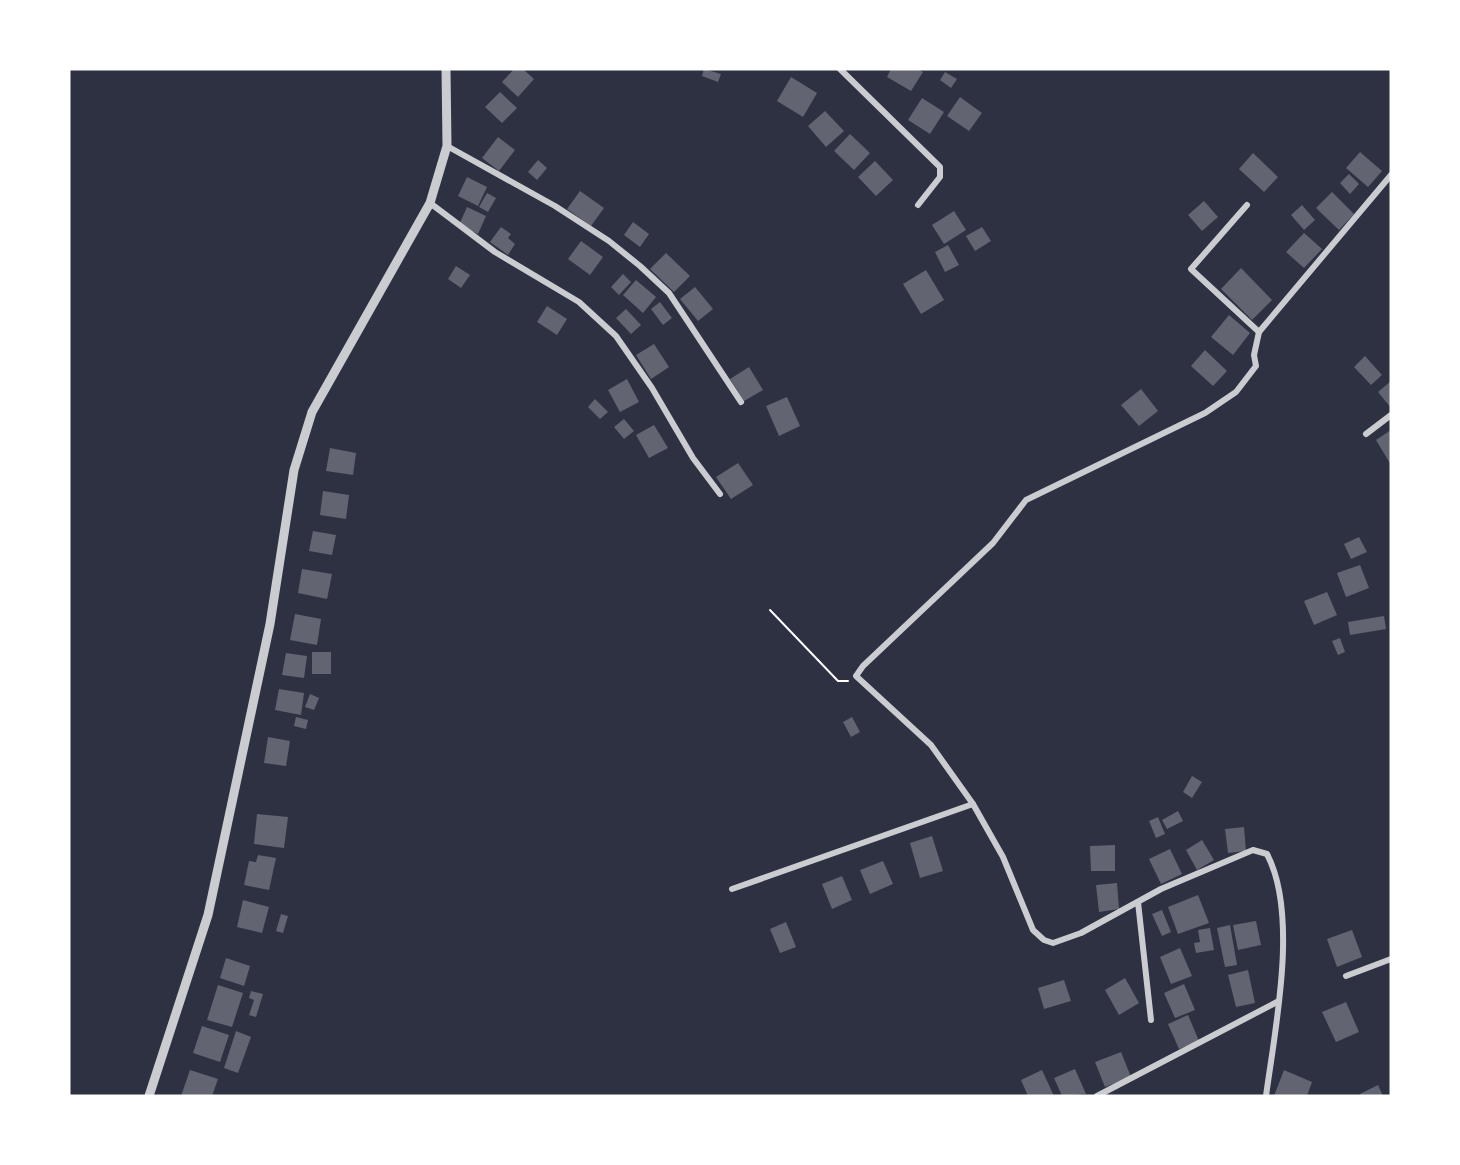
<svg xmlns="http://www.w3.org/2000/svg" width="1460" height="1165" font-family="Figtree,sans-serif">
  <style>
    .building { fill: #626471 }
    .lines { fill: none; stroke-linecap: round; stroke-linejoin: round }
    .path { stroke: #fff; stroke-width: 2 }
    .minor { stroke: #caccd0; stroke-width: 6 }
    .tertiary { stroke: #caccd0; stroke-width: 9 }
  </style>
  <rect width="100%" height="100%" fill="#2d3142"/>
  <g class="building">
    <polygon points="514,69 523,69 534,79 518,97 502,82"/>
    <polygon points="704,69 721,74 718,82 702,76"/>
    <polygon points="891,69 918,69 923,72 911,91 887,77"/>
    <polygon points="945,72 957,79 951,88 940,80"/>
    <polygon points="791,77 817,93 803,117 777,101"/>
    <polygon points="500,92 517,108 502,123 485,107"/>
    <polygon points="960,97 982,113 969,131 947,116"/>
    <polygon points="922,98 944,112 930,134 908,120"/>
    <polygon points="825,111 844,131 826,147 808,126"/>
    <polygon points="850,134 870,153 854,170 834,151"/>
    <polygon points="498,137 515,150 499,171 482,158"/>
    <polygon points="1360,152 1382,171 1368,187 1346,168"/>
    <polygon points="1253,153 1278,177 1264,192 1239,169"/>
    <polygon points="538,160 547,168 537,180 528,172"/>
    <polygon points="875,161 893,180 876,196 858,177"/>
    <polygon points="1349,174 1359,184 1350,194 1340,183"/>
    <polygon points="467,177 487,187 478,206 458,196"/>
    <polygon points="580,191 604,208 591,226 567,209"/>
    <polygon points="1332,192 1354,214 1339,230 1316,208"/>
    <polygon points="487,193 496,198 488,212 479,207"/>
    <polygon points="1204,201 1218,217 1202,231 1188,215"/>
    <polygon points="1302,205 1315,220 1304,230 1291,215"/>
    <polygon points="467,207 486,216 478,234 459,225"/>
    <polygon points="954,211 966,230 944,244 932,225"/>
    <polygon points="633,222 649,234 640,247 624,235"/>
    <polygon points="501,227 511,234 508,238 515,244 508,255 490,242"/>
    <polygon points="982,227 991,241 975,251 966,236"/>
    <polygon points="1304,233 1322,249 1304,268 1286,252"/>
    <polygon points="581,241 603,257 590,275 568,259"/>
    <polygon points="948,245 959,265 945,272 935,252"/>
    <polygon points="666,253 690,276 674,292 650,269"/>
    <polygon points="456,266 470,275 461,288 448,279"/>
    <polygon points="1241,268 1272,300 1252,320 1221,289"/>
    <polygon points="926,270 944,300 921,314 903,284"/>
    <polygon points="623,274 631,282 619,295 611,287"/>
    <polygon points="636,280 656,297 643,313 623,295"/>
    <polygon points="695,287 713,309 698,321 680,299"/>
    <polygon points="660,302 672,318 663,325 651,309"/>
    <polygon points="547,306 567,319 557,335 537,322"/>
    <polygon points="626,309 641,325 631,334 616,318"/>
    <polygon points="1229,315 1250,333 1233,355 1211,337"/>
    <polygon points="654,344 669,367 651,379 636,355"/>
    <polygon points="1205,350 1227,371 1213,386 1191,366"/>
    <polygon points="1365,356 1382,375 1371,385 1354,367"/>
    <polygon points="749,367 763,390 744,401 730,379"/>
    <polygon points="627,379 639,402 620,412 608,390"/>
    <polygon points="1391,381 1391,408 1378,392"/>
    <polygon points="1141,389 1158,411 1139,426 1121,405"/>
    <polygon points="787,397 800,426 779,436 766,406"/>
    <polygon points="595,399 608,412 600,419 588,407"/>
    <polygon points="624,419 634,431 624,439 614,427"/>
    <polygon points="654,425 668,448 649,458 636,435"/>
    <polygon points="1391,430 1391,465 1376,440"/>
    <polygon points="330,448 356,453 353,475 326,471"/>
    <polygon points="738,463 753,485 731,499 716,477"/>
    <polygon points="323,491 349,495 346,519 320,515"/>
    <polygon points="313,531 336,535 332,555 309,551"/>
    <polygon points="1359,537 1367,552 1351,559 1344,544"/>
    <polygon points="1360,565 1369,588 1346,597 1337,573"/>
    <polygon points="302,569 332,574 327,599 298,593"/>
    <polygon points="1327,592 1337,615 1314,625 1304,601"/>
    <polygon points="295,614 321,619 317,645 290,640"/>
    <polygon points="1384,616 1386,629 1350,635 1348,622"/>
    <polygon points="1340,638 1345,652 1338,655 1332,641"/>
    <rect x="312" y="652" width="19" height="22"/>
    <polygon points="286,653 307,656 304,678 282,675"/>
    <polygon points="279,689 304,693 301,715 275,710"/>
    <polygon points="310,694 319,698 314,710 305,707"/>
    <polygon points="296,717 308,720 306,729 294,726"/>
    <polygon points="852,717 860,732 851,737 843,722"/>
    <polygon points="268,737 290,741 286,766 264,763"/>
    <polygon points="1192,776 1202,782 1192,798 1183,792"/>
    <polygon points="1178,811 1183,821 1167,829 1162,820"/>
    <polygon points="257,814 288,817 284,848 254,844"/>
    <polygon points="1158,817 1165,834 1156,838 1149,821"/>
    <polygon points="1244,827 1246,851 1228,853 1225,829"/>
    <polygon points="932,836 943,871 920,878 910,843"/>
    <polygon points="1202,840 1214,860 1197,870 1186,850"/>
    <polygon points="1115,845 1115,871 1091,871 1090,846"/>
    <polygon points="1170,849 1182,874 1161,884 1149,859"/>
    <polygon points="258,855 276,858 269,890 244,885 249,861 256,862"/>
    <polygon points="883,861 893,884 870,894 860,870"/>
    <polygon points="842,876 852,900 832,909 822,884"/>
    <polygon points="1117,883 1119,909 1099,912 1096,885"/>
    <polygon points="1198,895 1209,923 1178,934 1168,907"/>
    <polygon points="243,900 269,907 262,933 237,927"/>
    <polygon points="1162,910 1171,932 1162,936 1152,914"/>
    <polygon points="281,914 288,916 283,933 276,931"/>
    <polygon points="1256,921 1261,945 1238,950 1233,925"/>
    <polygon points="786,922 796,947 780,953 770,929"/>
    <polygon points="1230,925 1237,965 1225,967 1217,928"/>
    <polygon points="1210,928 1214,950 1196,953 1194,943 1200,942 1198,930"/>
    <polygon points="1352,930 1362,957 1337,967 1327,939"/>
    <polygon points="1180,948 1192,976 1171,984 1160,957"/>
    <polygon points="226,958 250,966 244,986 220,978"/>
    <polygon points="1248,970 1255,1003 1236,1007 1228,975"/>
    <polygon points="1125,978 1139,1003 1119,1015 1105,990"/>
    <polygon points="1064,980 1071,1001 1044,1009 1038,988"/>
    <polygon points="1184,984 1195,1010 1175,1018 1164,993"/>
    <polygon points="218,985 243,993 232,1027 207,1020"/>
    <polygon points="251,991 263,994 256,1017 249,1015 254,1000 249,998"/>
    <polygon points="1346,1002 1359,1032 1336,1042 1322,1012"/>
    <polygon points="1188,1015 1199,1041 1179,1049 1168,1024"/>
    <polygon points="202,1026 229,1035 220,1062 193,1053"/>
    <polygon points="236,1031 251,1037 238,1073 224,1068"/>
    <polygon points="1121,1052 1131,1077 1105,1087 1095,1062"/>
    <polygon points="1075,1069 1086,1094 1062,1096 1054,1078"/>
    <polygon points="190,1070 218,1079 212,1096 181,1096"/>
    <polygon points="1042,1070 1054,1096 1028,1096 1021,1080"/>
    <polygon points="1284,1070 1312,1082 1307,1096 1274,1096"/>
    <polygon points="1378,1085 1383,1096 1361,1096 1360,1094"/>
  </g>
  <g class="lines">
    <polyline class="path" points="770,610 838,681 848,681"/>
    <g class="minor">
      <polyline points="840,69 940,167 940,177 918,205"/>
      <polyline points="447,146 555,206 609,241 640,266 669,293 741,402"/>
      <polyline points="430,203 495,252 579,302 616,336 652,388 693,458 720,494"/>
      <polyline points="1247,205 1191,269 1259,332"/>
      <polyline points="1366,434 1391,415"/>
      <polyline points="732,889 973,804"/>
      <polyline points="1138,902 1151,1020"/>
      <polyline points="1346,976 1391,959"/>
      <polyline points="1097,1096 1277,1002"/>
      <path d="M1266,1096C1275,1029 1299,915 1267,854L1253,850L1161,889L1081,933L1053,943L1044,940L1033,930L1003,857L973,804L931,745L856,676L863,666L993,543L1026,500L1205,413L1236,392L1256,366L1254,355L1259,332L1391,175"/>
    </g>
    <polyline class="tertiary" points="149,1096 208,915 270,624 294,470 312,412 430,203 447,146 446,69"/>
  </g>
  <rect width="1460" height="1165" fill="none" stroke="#ffffff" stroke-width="141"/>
</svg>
